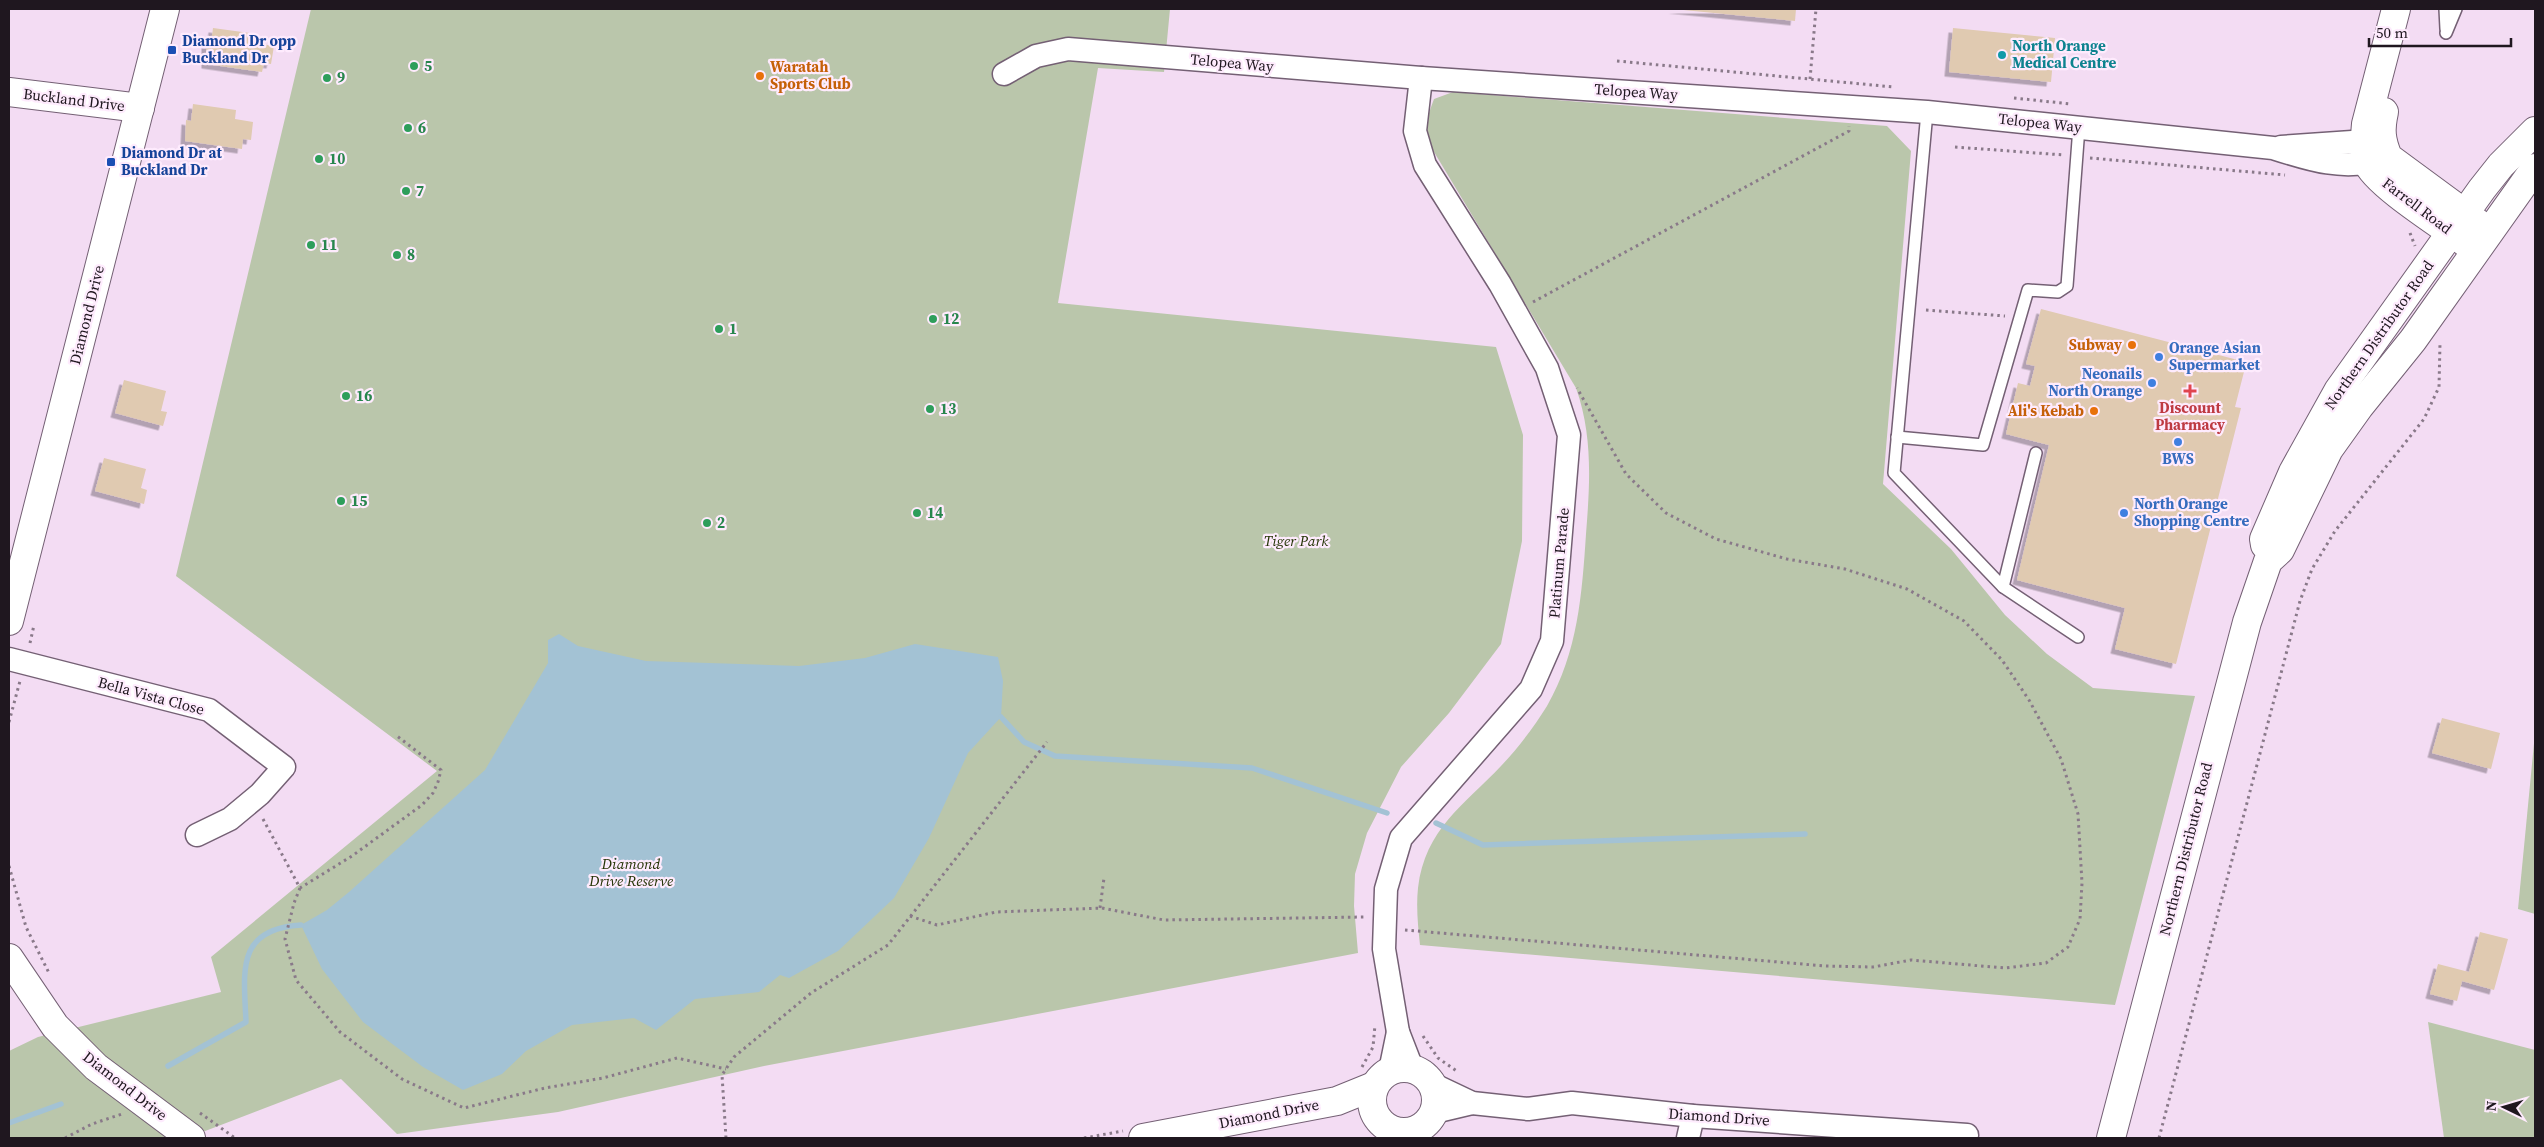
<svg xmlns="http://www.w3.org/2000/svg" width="2544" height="1147" font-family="'Source Serif 4',serif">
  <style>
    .green { fill: #bac6ab }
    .water { fill: #a3c2d4 }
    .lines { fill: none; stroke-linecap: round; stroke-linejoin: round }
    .stream { stroke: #a3c2d4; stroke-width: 5.5 }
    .building { fill: #e0cab1; filter: url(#shadow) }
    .lane-casing { stroke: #746074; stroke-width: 14 }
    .street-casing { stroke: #746074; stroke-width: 25 }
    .secondary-casing { stroke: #746074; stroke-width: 30 }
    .path { stroke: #897989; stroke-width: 3; stroke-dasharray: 2.5 4; stroke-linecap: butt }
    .lane { stroke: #fff; stroke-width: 11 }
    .street { stroke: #fff; stroke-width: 22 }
    .secondary { stroke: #fff; stroke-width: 28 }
    .transit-dot { fill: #1a4fb4; stroke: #feebfd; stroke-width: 2 }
    .culture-dot { fill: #0f9aa8; stroke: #feebfd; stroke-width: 2 }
    .leisure-dot { fill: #2e9e5b; stroke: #feebfd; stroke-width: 2 }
    .food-dot { fill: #e8710a; stroke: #feebfd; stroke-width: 2 }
    .shop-dot { fill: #3f7fe0; stroke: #feebfd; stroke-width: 2 }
    .health-dot { fill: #e0444e; stroke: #feebfd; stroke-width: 2 }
    .labels { text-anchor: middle; stroke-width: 4.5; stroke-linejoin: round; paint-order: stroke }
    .transit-label { font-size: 15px; font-weight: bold; fill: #164399; stroke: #feebfd; text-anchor: start }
    .culture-label { font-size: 15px; font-weight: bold; fill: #0d838f; stroke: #feebfd; text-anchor: start }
    .street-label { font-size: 15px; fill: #1f171f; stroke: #feebfd }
    .leisure-label { font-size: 15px; font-weight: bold; fill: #27864d; stroke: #feebfd; text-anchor: start }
    .food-label { font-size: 15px; font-weight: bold; fill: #c56008; stroke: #feebfd; text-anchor: end }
    .shop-label { font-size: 15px; font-weight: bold; fill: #366cbe; stroke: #feebfd; text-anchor: start }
    .health-label { font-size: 15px; font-weight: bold; fill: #be3a42; stroke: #feebfd }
    .park-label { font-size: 15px; font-style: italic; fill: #243405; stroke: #feebfd }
  </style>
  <defs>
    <filter id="shadow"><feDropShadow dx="-4.5" dy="4.5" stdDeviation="0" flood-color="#0004"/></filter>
  </defs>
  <rect width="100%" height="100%" fill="#f3dcf3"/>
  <g class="green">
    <polygon points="311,9 1170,9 1164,72 1098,68 1058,303 1496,347 1523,435 1522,541 1501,644 1449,713 1401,767 1367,833 1355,874 1354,906 1358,953 764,1066 558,1112 397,1134 341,1079 187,1138 9,1138 9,1051 38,1037 221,992 211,957 437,771 176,576"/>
    <path d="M1453,92L1887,126L1911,151L1883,484L1951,549L2005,615L2047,654L2093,688L2195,696L2115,1005L1420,945C1418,926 1416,907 1418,888C1425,829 1464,805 1501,766C1518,748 1534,727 1547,706C1578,652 1582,594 1586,534C1590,483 1593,436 1576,388L1428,142L1426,121L1434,99Z"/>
    <polygon points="2535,733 2535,914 2518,909"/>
    <polygon points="2428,1022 2535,1050 2535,1138 2444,1138"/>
  </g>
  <polygon class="water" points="559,634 578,646 646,661 799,666 865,658 915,644 998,657 1003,681 1001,717 968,753 929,838 894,898 838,951 789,978 780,975 759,992 695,999 656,1030 634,1018 572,1025 526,1051 502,1074 463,1090 423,1067 363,1022 322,969 301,925 327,910 349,892 485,770 548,663 548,640"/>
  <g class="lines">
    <g class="stream">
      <polyline points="1001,717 1024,742 1055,756 1252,768 1387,813"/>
      <polyline points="1436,823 1483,845 1805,834"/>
      <path d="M168,1066L246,1022C244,972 235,929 301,925"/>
      <polyline points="9,1123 61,1104"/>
    </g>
  </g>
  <g class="building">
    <polygon points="1673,9 1796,9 1795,21"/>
    <polygon points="213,28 257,34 255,43 274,46 271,64 264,63 262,72 206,64 206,44 211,44"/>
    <polygon points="1953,28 2055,38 2051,82 1949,72"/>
    <polygon points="193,104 236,110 235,119 253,122 251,140 243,139 242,149 185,141 186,120 191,121"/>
    <polygon points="2041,309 2238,360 2236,365 2245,368 2235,407 2241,408 2176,664 2115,649 2125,608 2017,580 2049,445 2006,434 2018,383 2030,386 2035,366 2026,364"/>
    <polygon points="124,380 166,391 161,411 167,412 163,426 115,413"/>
    <polygon points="104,458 146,469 141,488 147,490 144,504 95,491"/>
    <polygon points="2442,718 2500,733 2491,769 2432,753"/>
    <polygon points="2480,932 2508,939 2494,990 2462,981 2457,1001 2430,994 2438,964 2469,972"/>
  </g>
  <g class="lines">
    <defs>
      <g id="lane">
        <polyline points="2445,9 2446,29"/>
        <polyline points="2446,33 2456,9"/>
        <polyline points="1927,112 1894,473 2003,587 2078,637"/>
        <polyline points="1897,437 1983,445 2028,290 2058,292 2067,286 2079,127"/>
        <polyline points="2003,587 2036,453"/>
      </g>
      <g id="street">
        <path d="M1004,74L1036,56L1068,49L1421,78L1927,112L2273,148C2310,160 2344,171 2383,159"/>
        <polyline points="2281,147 2381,140"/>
        <polyline points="9,659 209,710 284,767 260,794 230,819 197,835"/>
        <polyline points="1412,1068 1398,1032 1384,949 1386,889 1401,838 1531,689 1552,641 1569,435 1547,368 1500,284 1425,165 1415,131 1421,78"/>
        <polyline points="1390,1071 1398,1032"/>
        <polyline points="1432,1084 1472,1103 1528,1109 1572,1103 1693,1116 1967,1135"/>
        <polyline points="1434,1112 1472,1103"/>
        <polyline points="1688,1138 1693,1116"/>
      </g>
      <g id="secondary">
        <path d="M2396,9L2366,124C2365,137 2363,150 2367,162C2374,183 2446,228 2466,243"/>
        <polyline points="9,92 140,108"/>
        <path d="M2384,112C2380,130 2381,140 2388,157L2479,224"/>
        <polyline points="2265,545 2264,539 2293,472 2338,391 2482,189 2501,165 2535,131"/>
        <polyline points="9,621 165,9"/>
        <polyline points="9,958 55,1026 96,1067 191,1138"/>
        <circle cx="1404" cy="1100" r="32"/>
        <polyline points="1143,1138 1337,1101 1374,1086"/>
        <polyline points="2111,1138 2247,622 2268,561 2280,550 2329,449 2359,407 2413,340 2535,168"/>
      </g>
    </defs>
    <use href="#lane" class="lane-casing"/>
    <use href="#street" class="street-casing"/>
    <use href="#secondary" class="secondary-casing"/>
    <g class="path">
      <polyline points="1617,61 1894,87"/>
      <polyline points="1810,79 1816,9"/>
      <polyline points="2014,98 2071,104"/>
      <polyline points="1955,147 2064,155"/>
      <polyline points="2090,158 2285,175"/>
      <polyline points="2410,233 2415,246"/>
      <polyline points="1533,302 1849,131 1849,126"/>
      <polyline points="1926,310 2005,316"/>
      <polyline points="30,643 34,625"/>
      <polyline points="9,722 20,681"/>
      <polyline points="263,819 300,888 352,856 422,805 433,793 438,782 441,770 397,736"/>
      <polyline points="9,866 26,927 49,973"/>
      <polyline points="300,888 294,903 285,939 296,980 340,1032 402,1079 464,1108 545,1088 603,1078 677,1058 726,1069"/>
      <polyline points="1100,908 1104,878"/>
      <polyline points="910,916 937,925 996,912 1102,908 1164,920 1365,917"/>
      <polyline points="1405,930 1825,966 1873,967 1911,960 2005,968 2046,963 2068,947 2080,919 2082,883 2078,814 2061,759 2029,700 2002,660 1964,621 1907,589 1845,569 1787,559 1716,539 1666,513 1626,474 1577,388"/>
      <polyline points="1423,1036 1438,1058 1458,1072"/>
      <polyline points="1362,1067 1373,1047 1375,1025"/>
      <polyline points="200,1113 235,1138"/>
      <polyline points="65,1138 92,1124 122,1114"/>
      <polyline points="726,1138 722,1075 734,1057 811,993 888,945 1047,742"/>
      <polyline points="1084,1138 1123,1131"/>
      <polyline points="2159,1138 2300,601 2312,569 2335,531 2424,419 2439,387 2440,343"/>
    </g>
    <use href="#lane" class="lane"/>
    <use href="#street" class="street"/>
    <use href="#secondary" class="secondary"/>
  </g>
  <g class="transit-dot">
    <rect x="167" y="45" width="10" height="10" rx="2.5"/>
    <rect x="106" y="157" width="10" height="10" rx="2.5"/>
  </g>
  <circle class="culture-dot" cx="2002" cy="55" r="5"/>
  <g class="leisure-dot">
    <circle cx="414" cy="66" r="5"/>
    <circle cx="327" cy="78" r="5"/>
    <circle cx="408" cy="128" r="5"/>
    <circle cx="319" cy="159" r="5"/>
    <circle cx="406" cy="191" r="5"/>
    <circle cx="311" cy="245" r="5"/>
    <circle cx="397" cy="255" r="5"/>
    <circle cx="933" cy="319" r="5"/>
    <circle cx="719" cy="329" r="5"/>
    <circle cx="346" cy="396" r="5"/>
    <circle cx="930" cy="409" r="5"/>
    <circle cx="341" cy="501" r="5"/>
    <circle cx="917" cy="513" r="5"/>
    <circle cx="707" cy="523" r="5"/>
  </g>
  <g class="food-dot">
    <circle cx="760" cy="76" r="5"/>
    <circle cx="2132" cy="345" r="5"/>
    <circle cx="2094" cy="411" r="5"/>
  </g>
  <g class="shop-dot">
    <circle cx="2159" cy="357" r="5"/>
    <circle cx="2152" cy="383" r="5"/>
    <circle cx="2178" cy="442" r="5"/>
    <circle cx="2124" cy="513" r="5"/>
  </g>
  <path class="health-dot" d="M2187.5 383.5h5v5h5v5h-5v5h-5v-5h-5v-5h5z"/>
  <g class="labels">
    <g class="transit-label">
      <text x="182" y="46">Diamond Dr opp<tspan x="182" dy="17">Buckland Dr</tspan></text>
      <text x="121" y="158">Diamond Dr at<tspan x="121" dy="17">Buckland Dr</tspan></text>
    </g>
    <g class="culture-label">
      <text x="2012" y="51">North Orange<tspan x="2012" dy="17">Medical Centre</tspan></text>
    </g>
    <g class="street-label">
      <text transform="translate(1232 63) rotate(5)" y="5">Telopea Way</text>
      <text transform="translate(1636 92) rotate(4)" y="5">Telopea Way</text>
      <text transform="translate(74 100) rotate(7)" y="5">Buckland Drive</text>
      <text transform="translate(2040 123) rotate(6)" y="5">Telopea Way</text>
      <text transform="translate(2417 206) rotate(37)" y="5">Farrell Road</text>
      <text transform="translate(87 315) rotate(-76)" y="5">Diamond Drive</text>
      <text transform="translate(2379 335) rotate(-55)" y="5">Northern Distributor Road</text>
      <text transform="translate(1559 563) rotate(-85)" y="5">Platinum Parade</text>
      <text transform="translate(151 696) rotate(15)" y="5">Bella Vista Close</text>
      <text transform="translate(2186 849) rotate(-76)" y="5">Northern Distributor Road</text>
      <text transform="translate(125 1086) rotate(38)" y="5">Diamond Drive</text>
      <text transform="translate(1269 1114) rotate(-11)" y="5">Diamond Drive</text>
      <text transform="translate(1719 1117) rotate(4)" y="5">Diamond Drive</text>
    </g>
    <g class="leisure-label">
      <text x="424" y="71">5</text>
      <text x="337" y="83">9</text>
      <text x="418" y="133">6</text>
      <text x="329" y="164">10</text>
      <text x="416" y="196">7</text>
      <text x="321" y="250">11</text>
      <text x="407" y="260">8</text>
      <text x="943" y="324">12</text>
      <text x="729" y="334">1</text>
      <text x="356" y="401">16</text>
      <text x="940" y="414">13</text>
      <text x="351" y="506">15</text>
      <text x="927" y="518">14</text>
      <text x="717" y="528">2</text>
    </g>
    <g class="food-label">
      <text x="770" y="72" text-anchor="start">Waratah<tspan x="770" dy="17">Sports Club</tspan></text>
      <text x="2122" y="350">Subway</text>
      <text x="2084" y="416">Ali's Kebab</text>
    </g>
    <g class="shop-label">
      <text x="2169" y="353">Orange Asian<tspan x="2169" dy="17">Supermarket</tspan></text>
      <text x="2142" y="379" text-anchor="end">Neonails<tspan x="2142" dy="17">North Orange</tspan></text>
      <text x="2178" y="464" text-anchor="middle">BWS</text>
      <text x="2134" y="509">North Orange<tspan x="2134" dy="17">Shopping Centre</tspan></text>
    </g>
    <g class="health-label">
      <text x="2190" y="413">Discount<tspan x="2190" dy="17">Pharmacy</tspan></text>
    </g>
    <g class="park-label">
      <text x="1296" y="546">Tiger Park</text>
      <text x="631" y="869">Diamond<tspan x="631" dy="17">Drive Reserve</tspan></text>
    </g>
  </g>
  <rect width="2544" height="1147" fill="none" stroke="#1f171f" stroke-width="20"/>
  <g transform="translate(2504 1107) rotate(275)" stroke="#feebfd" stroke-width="4" paint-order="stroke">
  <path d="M0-4L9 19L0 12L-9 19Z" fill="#1f171f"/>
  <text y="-8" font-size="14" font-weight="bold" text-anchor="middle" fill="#1f171f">N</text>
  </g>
  <path d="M2369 38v8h142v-8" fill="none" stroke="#1f171f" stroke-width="2.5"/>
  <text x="2376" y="38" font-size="15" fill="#1f171f" stroke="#feebfd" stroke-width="4" paint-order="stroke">50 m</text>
</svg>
